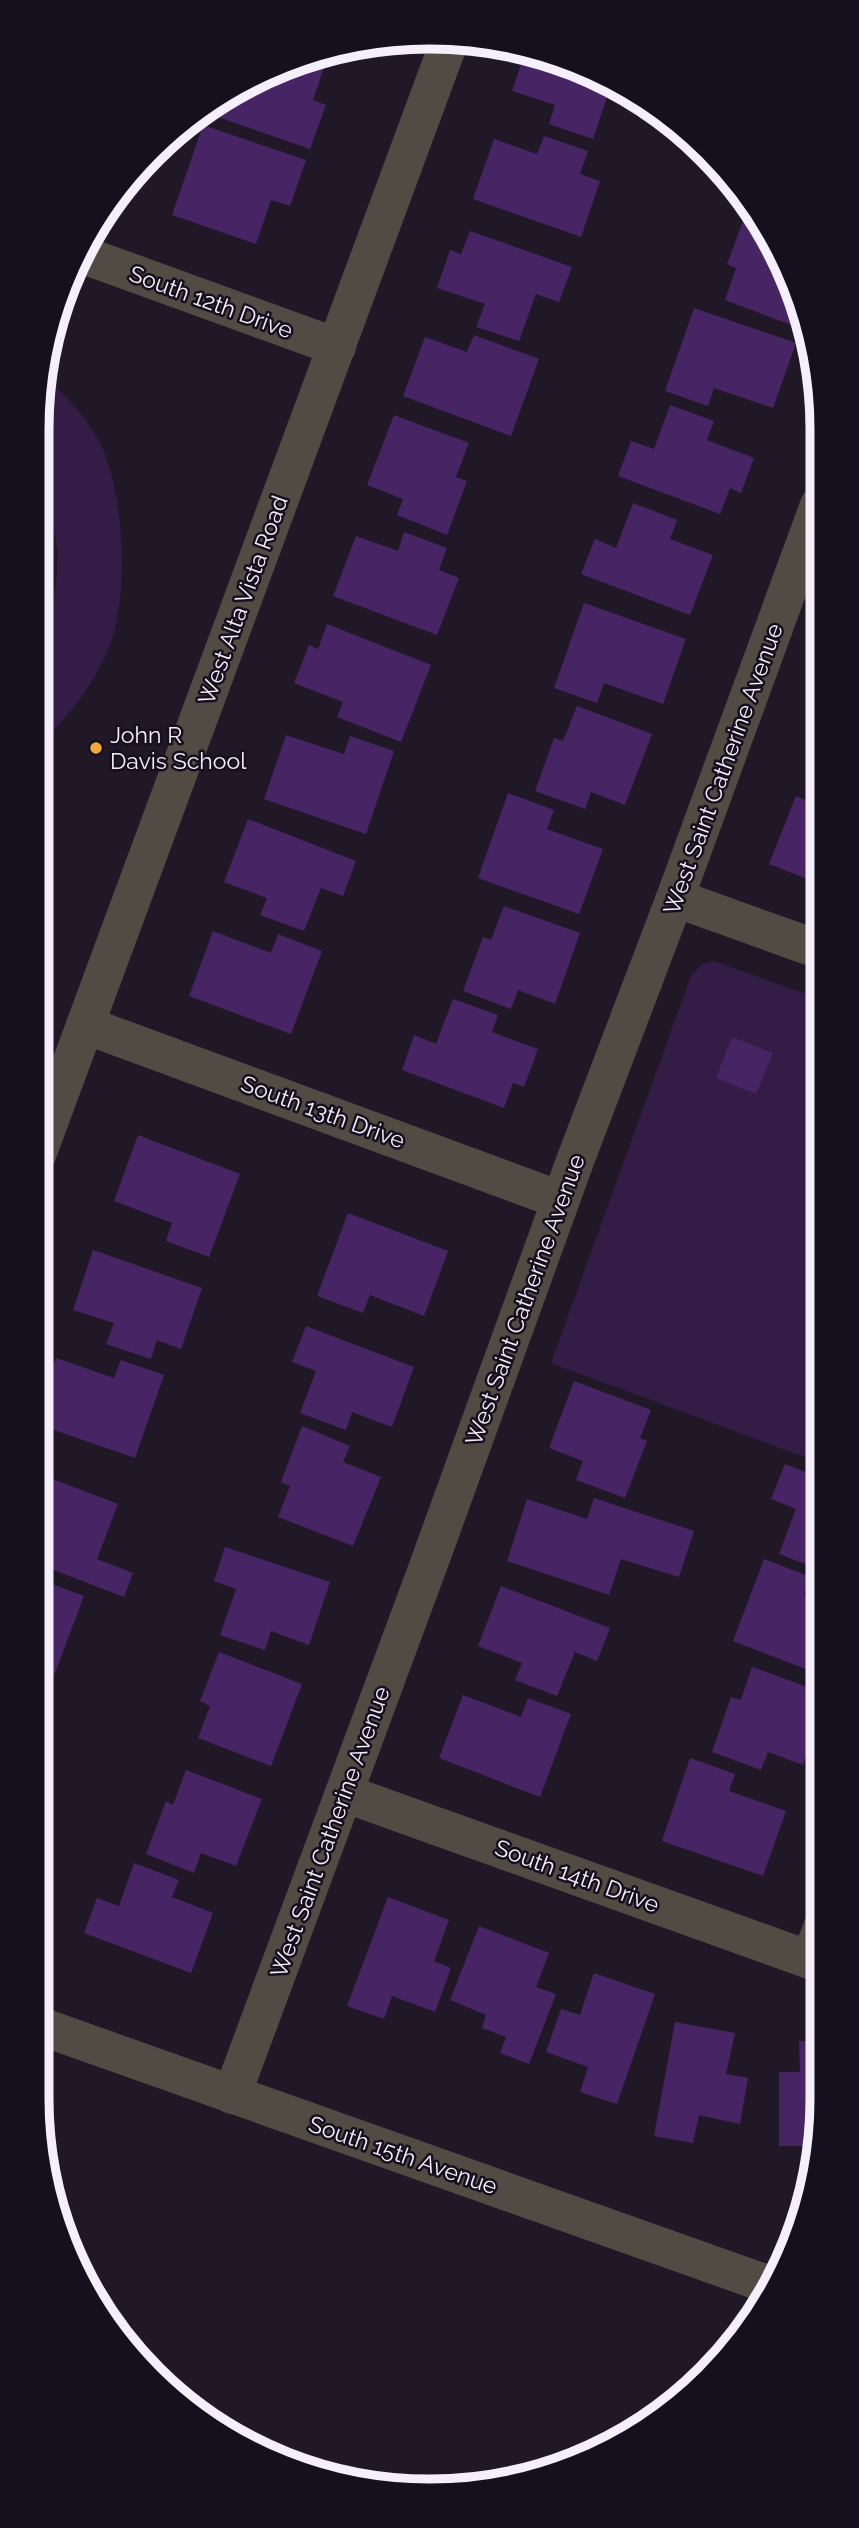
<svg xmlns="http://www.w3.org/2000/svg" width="859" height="2528" font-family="Raleway,sans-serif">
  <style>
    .green { fill: #331d46 }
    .building { fill: #472463 }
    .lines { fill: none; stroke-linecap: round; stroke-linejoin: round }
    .minor { stroke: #514b44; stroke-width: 38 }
    .poi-dot { fill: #eea83c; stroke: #160f1e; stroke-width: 2.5 }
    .labels { text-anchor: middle; stroke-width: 5; stroke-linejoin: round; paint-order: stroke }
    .street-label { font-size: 23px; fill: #f4effa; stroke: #160f1e }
    .poi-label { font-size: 23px; fill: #f4effa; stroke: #160f1e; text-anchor: start }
    .rim { fill: none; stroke: #f4effa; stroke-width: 9 }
  </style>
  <rect width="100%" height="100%" fill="#201827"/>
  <g class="green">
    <path d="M44,376C63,393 83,414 96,436C124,482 129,588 112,639C97,682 69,716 37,747V644L49,618L56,584L58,552L46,490L37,467V429Z"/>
    <polygon points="714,961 820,999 821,1463 551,1363 691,976 701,965"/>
  </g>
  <g class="building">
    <polygon points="526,50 626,90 635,97 633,103 608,94 593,139 549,124 555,105 512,91"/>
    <polygon points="324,58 327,59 313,100 326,105 310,149 218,117 225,97 233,90"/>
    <polygon points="203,125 306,160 290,206 271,200 256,244 172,215"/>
    <polygon points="544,136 588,151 580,174 600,181 581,237 473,199 494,139 537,154"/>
    <polygon points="748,208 792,279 803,318 799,328 725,300 736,268 727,264"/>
    <polygon points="470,231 572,267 559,302 536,294 519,341 476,327 485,304 437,288 450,250 461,254"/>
    <polygon points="694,308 796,343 773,408 714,388 708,406 665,391"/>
    <polygon points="474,335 539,359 511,436 403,396 425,337 467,352"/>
    <polygon points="670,405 714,421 707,440 754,458 741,493 730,488 720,514 618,476 631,441 654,449"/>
    <polygon points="394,415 469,443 456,477 467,481 447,535 397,515 403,499 367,485"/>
    <polygon points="633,503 677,520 670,539 713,555 690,615 581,574 595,539 616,548"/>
    <polygon points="404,532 447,548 439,570 459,578 437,635 333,596 356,536 398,551"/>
    <polygon points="584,603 686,639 663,704 604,683 597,703 554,688"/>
    <polygon points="327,624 431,665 401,742 337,717 343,702 294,683 309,645 318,649"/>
    <polygon points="577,706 652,734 625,805 591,792 585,809 535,791 554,738 563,741"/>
    <polygon points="819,719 820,719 820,752 809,748"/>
    <polygon points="286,735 344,754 350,736 394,751 366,834 264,799"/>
    <polygon points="508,793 554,810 547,829 603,849 579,914 478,878"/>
    <polygon points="796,796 820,806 820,884 769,864"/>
    <polygon points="248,819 356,861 343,896 321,888 304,931 260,915 267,898 224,882"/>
    <polygon points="504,906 580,933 555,1004 518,990 511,1009 463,991 483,937 491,940"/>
    <polygon points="213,931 271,953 278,934 322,951 291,1034 189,996"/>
    <polygon points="453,999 498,1015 492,1032 538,1049 524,1087 513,1083 504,1108 402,1070 414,1035 436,1044"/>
    <polygon points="732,1037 773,1053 756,1094 716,1078"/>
    <polygon points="138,1135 240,1174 209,1257 166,1241 172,1223 114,1201"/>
    <polygon points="348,1213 448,1251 424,1316 370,1295 363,1313 317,1296"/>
    <polygon points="93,1250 202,1288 181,1349 157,1340 151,1359 106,1344 114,1323 73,1310"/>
    <polygon points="306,1326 414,1367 392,1427 352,1412 346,1430 300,1413 316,1371 292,1362"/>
    <polygon points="56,1358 114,1378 121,1360 164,1375 135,1458 37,1424 37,1414"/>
    <polygon points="574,1381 651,1410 640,1438 647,1441 625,1498 576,1480 583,1461 549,1448"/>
    <polygon points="302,1426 350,1446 343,1462 381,1477 353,1546 278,1517 290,1486 281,1482"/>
    <polygon points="785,1464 821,1478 821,1570 779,1554 796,1509 771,1499"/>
    <polygon points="37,1473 118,1504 97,1559 133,1573 124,1597 46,1567 51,1552 37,1546"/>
    <polygon points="594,1498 694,1531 679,1577 621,1559 609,1595 507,1561 527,1499 587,1519"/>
    <polygon points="225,1547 330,1582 309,1645 271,1631 265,1650 220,1635 236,1589 214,1581"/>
    <polygon points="764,1559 811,1577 804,1595 821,1601 821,1675 733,1641"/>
    <polygon points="39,1579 84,1596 53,1678 37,1672 37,1585"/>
    <polygon points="501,1586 610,1628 597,1661 575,1652 557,1696 515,1680 522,1663 478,1646"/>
    <polygon points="219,1652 302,1684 271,1766 198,1738 210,1706 200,1701"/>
    <polygon points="752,1667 821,1692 822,1713 803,1765 768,1752 761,1770 712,1752 731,1697 741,1700"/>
    <polygon points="463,1695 521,1717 528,1698 571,1714 540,1797 439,1758"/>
    <polygon points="690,1758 735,1774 729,1791 786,1811 763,1876 662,1841"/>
    <polygon points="186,1770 262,1799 236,1866 201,1853 194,1873 146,1854 166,1801 173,1805"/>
    <polygon points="134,1863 179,1880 172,1897 213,1913 191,1973 84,1933 97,1898 119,1906"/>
    <polygon points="388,1897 449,1920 434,1961 451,1968 435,2012 392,1996 384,2019 347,2006"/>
    <polygon points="479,1926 549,1953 536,1987 556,1994 529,2064 500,2053 506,2037 482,2028 486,2015 450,2000"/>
    <polygon points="594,1973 655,1994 617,2104 580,2092 588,2067 546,2052 561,2009 580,2015"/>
    <polygon points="675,2022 735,2033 726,2074 748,2078 740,2124 699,2115 693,2143 654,2136"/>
    <polygon points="799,2041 822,2041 822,2099 816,2146 779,2146 779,2072 800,2072"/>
  </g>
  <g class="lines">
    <g class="minor">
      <polyline points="86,256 337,347"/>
      <polyline points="675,898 820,950"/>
      <polyline points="85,1025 560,1200"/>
      <polyline points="37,1155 448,45"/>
      <polyline points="344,1793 810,1960 822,1928"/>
      <polyline points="37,2025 770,2285"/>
      <polyline points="232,2095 430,1561 575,1161 675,898 819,505"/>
    </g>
  </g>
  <circle class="poi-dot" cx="96" cy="748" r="7"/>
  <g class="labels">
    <g class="street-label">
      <text transform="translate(211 302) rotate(20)" y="8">South 12th Drive</text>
      <text transform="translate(243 600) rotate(-70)" y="8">West Alta Vista Road</text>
      <text transform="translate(723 769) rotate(-70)" y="8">West Saint Catherine Avenue</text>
      <text transform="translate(323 1112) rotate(20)" y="8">South 13th Drive</text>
      <text transform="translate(525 1300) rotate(-70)" y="8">West Saint Catherine Avenue</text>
      <text transform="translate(330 1832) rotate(-70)" y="8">West Saint Catherine Avenue</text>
      <text transform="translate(577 1876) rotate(20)" y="8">South 14th Drive</text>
      <text transform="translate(403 2155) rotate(19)" y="8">South 15th Avenue</text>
    </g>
    <g class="poi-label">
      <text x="110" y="743">John R<tspan x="110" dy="26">Davis School</tspan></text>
    </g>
  </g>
  <path d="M0 0H859V2528H0ZM429 49H430A380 380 0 0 1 810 429V2099A380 380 0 0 1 430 2479H429A380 380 0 0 1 49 2099V429A380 380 0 0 1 429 49Z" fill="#160f1e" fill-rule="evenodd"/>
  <path class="rim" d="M429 49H430A380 380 0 0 1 810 429V2099A380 380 0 0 1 430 2479H429A380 380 0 0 1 49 2099V429A380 380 0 0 1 429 49Z"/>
</svg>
